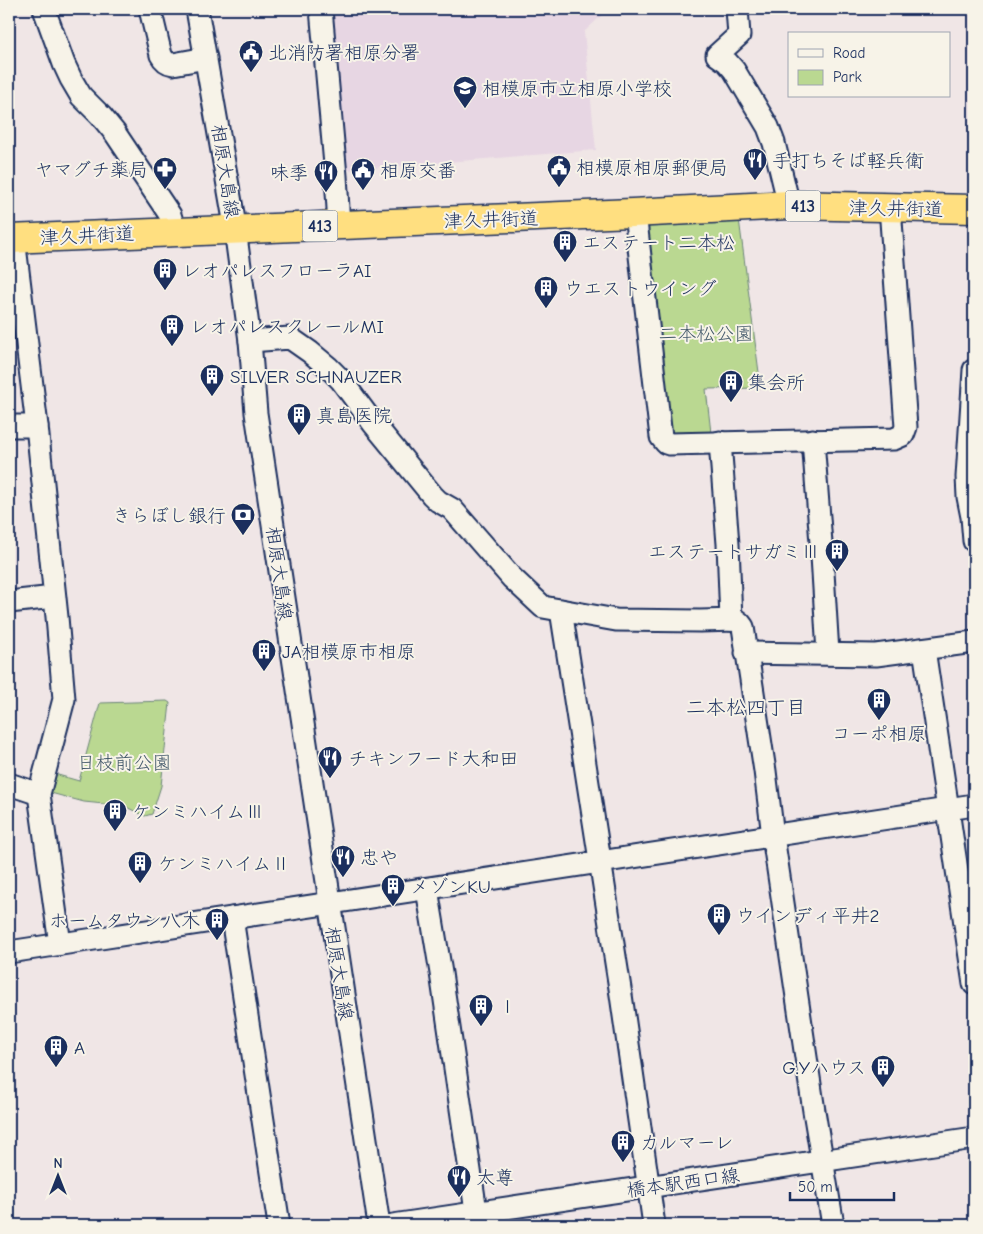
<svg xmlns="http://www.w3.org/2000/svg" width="983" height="1234" font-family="'Comic Neue','Klee One',sans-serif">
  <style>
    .built { fill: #e7d6e3 }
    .green { fill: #bad891; stroke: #6a8478 }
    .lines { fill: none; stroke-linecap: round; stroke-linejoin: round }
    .minor-casing { stroke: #1b2f5e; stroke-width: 25 }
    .highway-casing { stroke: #1b2f5e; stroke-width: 31 }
    .minor { stroke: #f7f3e8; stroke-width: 21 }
    .highway { stroke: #ffdf80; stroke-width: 28 }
    .labels { text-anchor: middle; stroke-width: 4; stroke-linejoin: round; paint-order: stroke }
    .shield { fill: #f7f3e8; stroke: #5d6a87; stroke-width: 1 }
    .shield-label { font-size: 18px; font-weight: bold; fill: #1b2f5e }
    .poi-label { font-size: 19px; fill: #1b2f5e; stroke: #f7f3e8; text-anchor: start }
    .street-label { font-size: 19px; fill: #1b2f5e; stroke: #f7f3e8 }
    .park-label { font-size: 19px; fill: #43596b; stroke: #f7f3e8 }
    .neighbourhood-label { font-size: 20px; fill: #1b2f5e; stroke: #f7f3e8 }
  </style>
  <rect width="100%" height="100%" fill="#f0e6e6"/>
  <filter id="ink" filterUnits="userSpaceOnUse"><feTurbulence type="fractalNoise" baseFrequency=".02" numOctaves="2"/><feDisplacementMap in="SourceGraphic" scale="10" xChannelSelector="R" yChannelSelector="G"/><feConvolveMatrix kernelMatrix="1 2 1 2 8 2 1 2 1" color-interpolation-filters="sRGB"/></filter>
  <g filter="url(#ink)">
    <polygon class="built" points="328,9 587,9 602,15 584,32 596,150 347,170 344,168"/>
    <g class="green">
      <polygon points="739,219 761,388 706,389 711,433 674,435 669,431 646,229 651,223"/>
      <polygon points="167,701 170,703 161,786 152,814 145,816 124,806 84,802 47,792 51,773 79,781 100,703"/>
    </g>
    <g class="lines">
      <defs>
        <g id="minor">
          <polyline points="44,9 64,64 71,79 81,96 101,116 115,133 170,215 175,231"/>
          <path d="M150,9L161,55C164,61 167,63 173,64L206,58"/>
          <polyline points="197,9 233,214 250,341 256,413 379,1225"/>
          <polyline points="321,9 336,176 339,225"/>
          <polyline points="737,9 739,35 717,55 727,62 734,70 768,127 774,143 789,205"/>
          <polyline points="635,213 661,437 666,443 669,444 894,439 903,435 906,427 890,207"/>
          <polyline points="14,238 37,426 57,617 64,699 39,794 60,944"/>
          <polyline points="250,341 290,338 310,352 328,367 341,380 373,423 432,495 438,501 452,509 512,578 543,607 616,620 700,621 736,620 740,623 743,627 765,771 773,836 814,1111 833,1225"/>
          <polyline points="974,370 967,477 968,497 972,517 974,541"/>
          <polyline points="9,426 37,426"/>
          <polyline points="813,440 822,556 828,653"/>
          <polyline points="720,442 728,544 731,620"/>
          <polyline points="9,602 54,597"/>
          <polyline points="561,610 621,995 654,1225"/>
          <polyline points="924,649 974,984"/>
          <polyline points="746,653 876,655 974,642"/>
          <polyline points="9,784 39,794"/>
          <polyline points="427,889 441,973 478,1225"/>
          <polyline points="232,918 279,1225"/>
          <polyline points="9,952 974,805"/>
          <polyline points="393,1225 974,1138"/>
        </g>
        <polyline id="highway" points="9,239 632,213 789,205 974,209"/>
      </defs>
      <use href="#minor" class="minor-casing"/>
      <use href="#highway" class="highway-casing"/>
      <use href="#minor" class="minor"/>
      <use href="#highway" class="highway"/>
    </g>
  </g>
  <defs>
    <symbol id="civic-pin" viewBox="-11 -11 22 30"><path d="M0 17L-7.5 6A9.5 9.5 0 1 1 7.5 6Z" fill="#1b2f5e" stroke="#f7f3e8"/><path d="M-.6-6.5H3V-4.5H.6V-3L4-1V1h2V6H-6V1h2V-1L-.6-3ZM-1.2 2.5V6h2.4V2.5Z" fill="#fff"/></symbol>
    <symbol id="school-pin" viewBox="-11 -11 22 30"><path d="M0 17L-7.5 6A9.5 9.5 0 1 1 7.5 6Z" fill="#1b2f5e" stroke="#f7f3e8"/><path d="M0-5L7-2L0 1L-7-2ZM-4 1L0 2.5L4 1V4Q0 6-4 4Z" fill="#fff"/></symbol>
    <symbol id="restaurant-pin" viewBox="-11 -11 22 30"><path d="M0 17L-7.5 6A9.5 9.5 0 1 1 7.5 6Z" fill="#1b2f5e" stroke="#f7f3e8"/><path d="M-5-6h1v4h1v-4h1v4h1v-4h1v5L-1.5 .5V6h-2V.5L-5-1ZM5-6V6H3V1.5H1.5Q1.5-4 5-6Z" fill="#fff"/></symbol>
    <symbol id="pharmacy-pin" viewBox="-11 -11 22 30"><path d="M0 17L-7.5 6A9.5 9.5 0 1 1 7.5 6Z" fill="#1b2f5e" stroke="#f7f3e8"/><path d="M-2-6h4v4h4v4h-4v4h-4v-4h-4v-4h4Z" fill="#fff"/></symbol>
    <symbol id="building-pin" viewBox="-11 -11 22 30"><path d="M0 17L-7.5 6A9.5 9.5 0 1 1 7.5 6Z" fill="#1b2f5e" stroke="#f7f3e8"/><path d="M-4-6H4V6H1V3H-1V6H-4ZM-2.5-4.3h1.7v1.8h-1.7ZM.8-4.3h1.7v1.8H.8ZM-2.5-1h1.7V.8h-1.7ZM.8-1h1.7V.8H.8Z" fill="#fff"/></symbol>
    <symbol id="bank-pin" viewBox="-11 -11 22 30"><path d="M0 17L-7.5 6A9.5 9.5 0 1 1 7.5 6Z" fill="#1b2f5e" stroke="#f7f3e8"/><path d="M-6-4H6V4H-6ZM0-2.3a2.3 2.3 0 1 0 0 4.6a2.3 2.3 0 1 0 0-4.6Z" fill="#fff"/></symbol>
  </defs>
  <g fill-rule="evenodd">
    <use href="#civic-pin" x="237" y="38" width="28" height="38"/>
    <use href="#school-pin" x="451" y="74" width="28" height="38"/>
    <use href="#restaurant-pin" x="741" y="146" width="28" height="38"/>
    <use href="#civic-pin" x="545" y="153" width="28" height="38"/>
    <use href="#pharmacy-pin" x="151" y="155" width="28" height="38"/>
    <use href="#civic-pin" x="349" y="156" width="28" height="38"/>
    <use href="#restaurant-pin" x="312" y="158" width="28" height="38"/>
    <use href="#building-pin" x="551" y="228" width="28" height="38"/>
    <use href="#building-pin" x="151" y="256" width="28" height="38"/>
    <use href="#building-pin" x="532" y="274" width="28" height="38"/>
    <use href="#building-pin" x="158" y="312" width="28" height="38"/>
    <use href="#building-pin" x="198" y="362" width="28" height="38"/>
    <use href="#building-pin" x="717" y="368" width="28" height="38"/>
    <use href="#building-pin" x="285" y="401" width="28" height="38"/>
    <use href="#bank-pin" x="229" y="501" width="28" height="38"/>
    <use href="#building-pin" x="823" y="537" width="28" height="38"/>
    <use href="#building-pin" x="250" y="637" width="28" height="38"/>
    <use href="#building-pin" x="865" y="686" width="28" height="38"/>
    <use href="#restaurant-pin" x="316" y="744" width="28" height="38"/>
    <use href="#building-pin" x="101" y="797" width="28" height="38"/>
    <use href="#restaurant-pin" x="329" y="843" width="28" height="38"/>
    <use href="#building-pin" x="126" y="849" width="28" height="38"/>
    <use href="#building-pin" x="379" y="872" width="28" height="38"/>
    <use href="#building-pin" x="705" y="901" width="28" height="38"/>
    <use href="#building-pin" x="203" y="906" width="28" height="38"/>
    <use href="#building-pin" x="467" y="992" width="28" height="38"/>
    <use href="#building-pin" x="42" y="1033" width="28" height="38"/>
    <use href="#building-pin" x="869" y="1053" width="28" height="38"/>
    <use href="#building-pin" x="609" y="1128" width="28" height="38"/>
    <use href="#restaurant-pin" x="445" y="1163" width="28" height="38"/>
  </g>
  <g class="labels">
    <g class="shield">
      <rect x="785.5" y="190.5" width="35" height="31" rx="4"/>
      <rect x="302.5" y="210.5" width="35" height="31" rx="4"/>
    </g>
    <g class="shield-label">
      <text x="803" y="212">413</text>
      <text x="320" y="232">413</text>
    </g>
    <g class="poi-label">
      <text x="268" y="59">北消防署相原分署</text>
      <text x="482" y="95">相模原市立相原小学校</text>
      <text x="772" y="167">手打ちそば軽兵衛</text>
      <text x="576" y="174">相模原相原郵便局</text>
      <text x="148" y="176" text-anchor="end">ヤマグチ薬局</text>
      <text x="380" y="177">相原交番</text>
      <text x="308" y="179" text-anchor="end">味季</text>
      <text x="582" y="249">エステート二本松</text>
      <text x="182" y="277">レオパレスフローラAI</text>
      <text x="564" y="295">ウエストウイング</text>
      <text x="190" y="333">レオパレスクレールMI</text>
      <text x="230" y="383">SILVER SCHNAUZER</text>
      <text x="748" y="389">集会所</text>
      <text x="316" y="422">真島医院</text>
      <text x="226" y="522" text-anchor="end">きらぼし銀行</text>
      <text x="820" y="558" text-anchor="end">エステートサガミⅢ</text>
      <text x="282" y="658">JA相模原市相原</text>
      <text x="879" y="740" text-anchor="middle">コーポ相原</text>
      <text x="348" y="765">チキンフード大和田</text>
      <text x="132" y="818">ケンミハイムⅢ</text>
      <text x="360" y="864">忠や</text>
      <text x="158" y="870">ケンミハイムⅡ</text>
      <text x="410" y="893">メゾンKU</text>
      <text x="736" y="922">ウインディ平井2</text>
      <text x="200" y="927" text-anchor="end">ホームタウン八木</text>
      <text x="498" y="1013">Ⅰ</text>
      <text x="74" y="1054">A</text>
      <text x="866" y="1074" text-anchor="end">G.Yハウス</text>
      <text x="640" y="1149">カルマーレ</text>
      <text x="476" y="1184">太尊</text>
    </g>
    <g class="street-label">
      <text transform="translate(226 171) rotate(81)" y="7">相原大島線</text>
      <text transform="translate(896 208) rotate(1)" y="7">津久井街道</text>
      <text transform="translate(491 219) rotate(-2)" y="7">津久井街道</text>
      <text transform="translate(87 235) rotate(-3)" y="7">津久井街道</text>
      <text transform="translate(280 573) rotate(82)" y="7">相原大島線</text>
      <text transform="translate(340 973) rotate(81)" y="7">相原大島線</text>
      <text transform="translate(683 1182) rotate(-8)" y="7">橋本駅西口線</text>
    </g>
    <g class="park-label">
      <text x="706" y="340">二本松公園</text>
      <text x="124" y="769">日枝前公園</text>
    </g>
    <g class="neighbourhood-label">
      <text x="746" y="714">二本松四丁目</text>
    </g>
  </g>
  <rect width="983" height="1234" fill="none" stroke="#f7f3e8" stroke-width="30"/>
  <rect x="15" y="15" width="953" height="1204" fill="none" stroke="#1b2f5e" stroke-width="2" filter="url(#ink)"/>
  <rect x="788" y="32" width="162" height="65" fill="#f7f3e8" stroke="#9fa5b1"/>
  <rect x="798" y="49" width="25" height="8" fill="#f7f3e8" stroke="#9fa5b1"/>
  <text x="833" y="58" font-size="15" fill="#1b2f5e">Road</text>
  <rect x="798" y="70" width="25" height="15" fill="#bad891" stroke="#9fa5b1"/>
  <text x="833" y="82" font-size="15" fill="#1b2f5e">Park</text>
  <g transform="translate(58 1176)" stroke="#f7f3e8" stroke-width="4" paint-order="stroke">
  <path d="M0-4L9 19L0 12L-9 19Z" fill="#1b2f5e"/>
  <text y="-8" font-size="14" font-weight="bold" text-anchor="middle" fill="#1b2f5e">N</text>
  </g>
  <path d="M790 1192v8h104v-8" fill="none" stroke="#1b2f5e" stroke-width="2.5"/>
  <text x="798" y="1192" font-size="15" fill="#1b2f5e" stroke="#f7f3e8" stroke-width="4" paint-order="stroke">50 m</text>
</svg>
